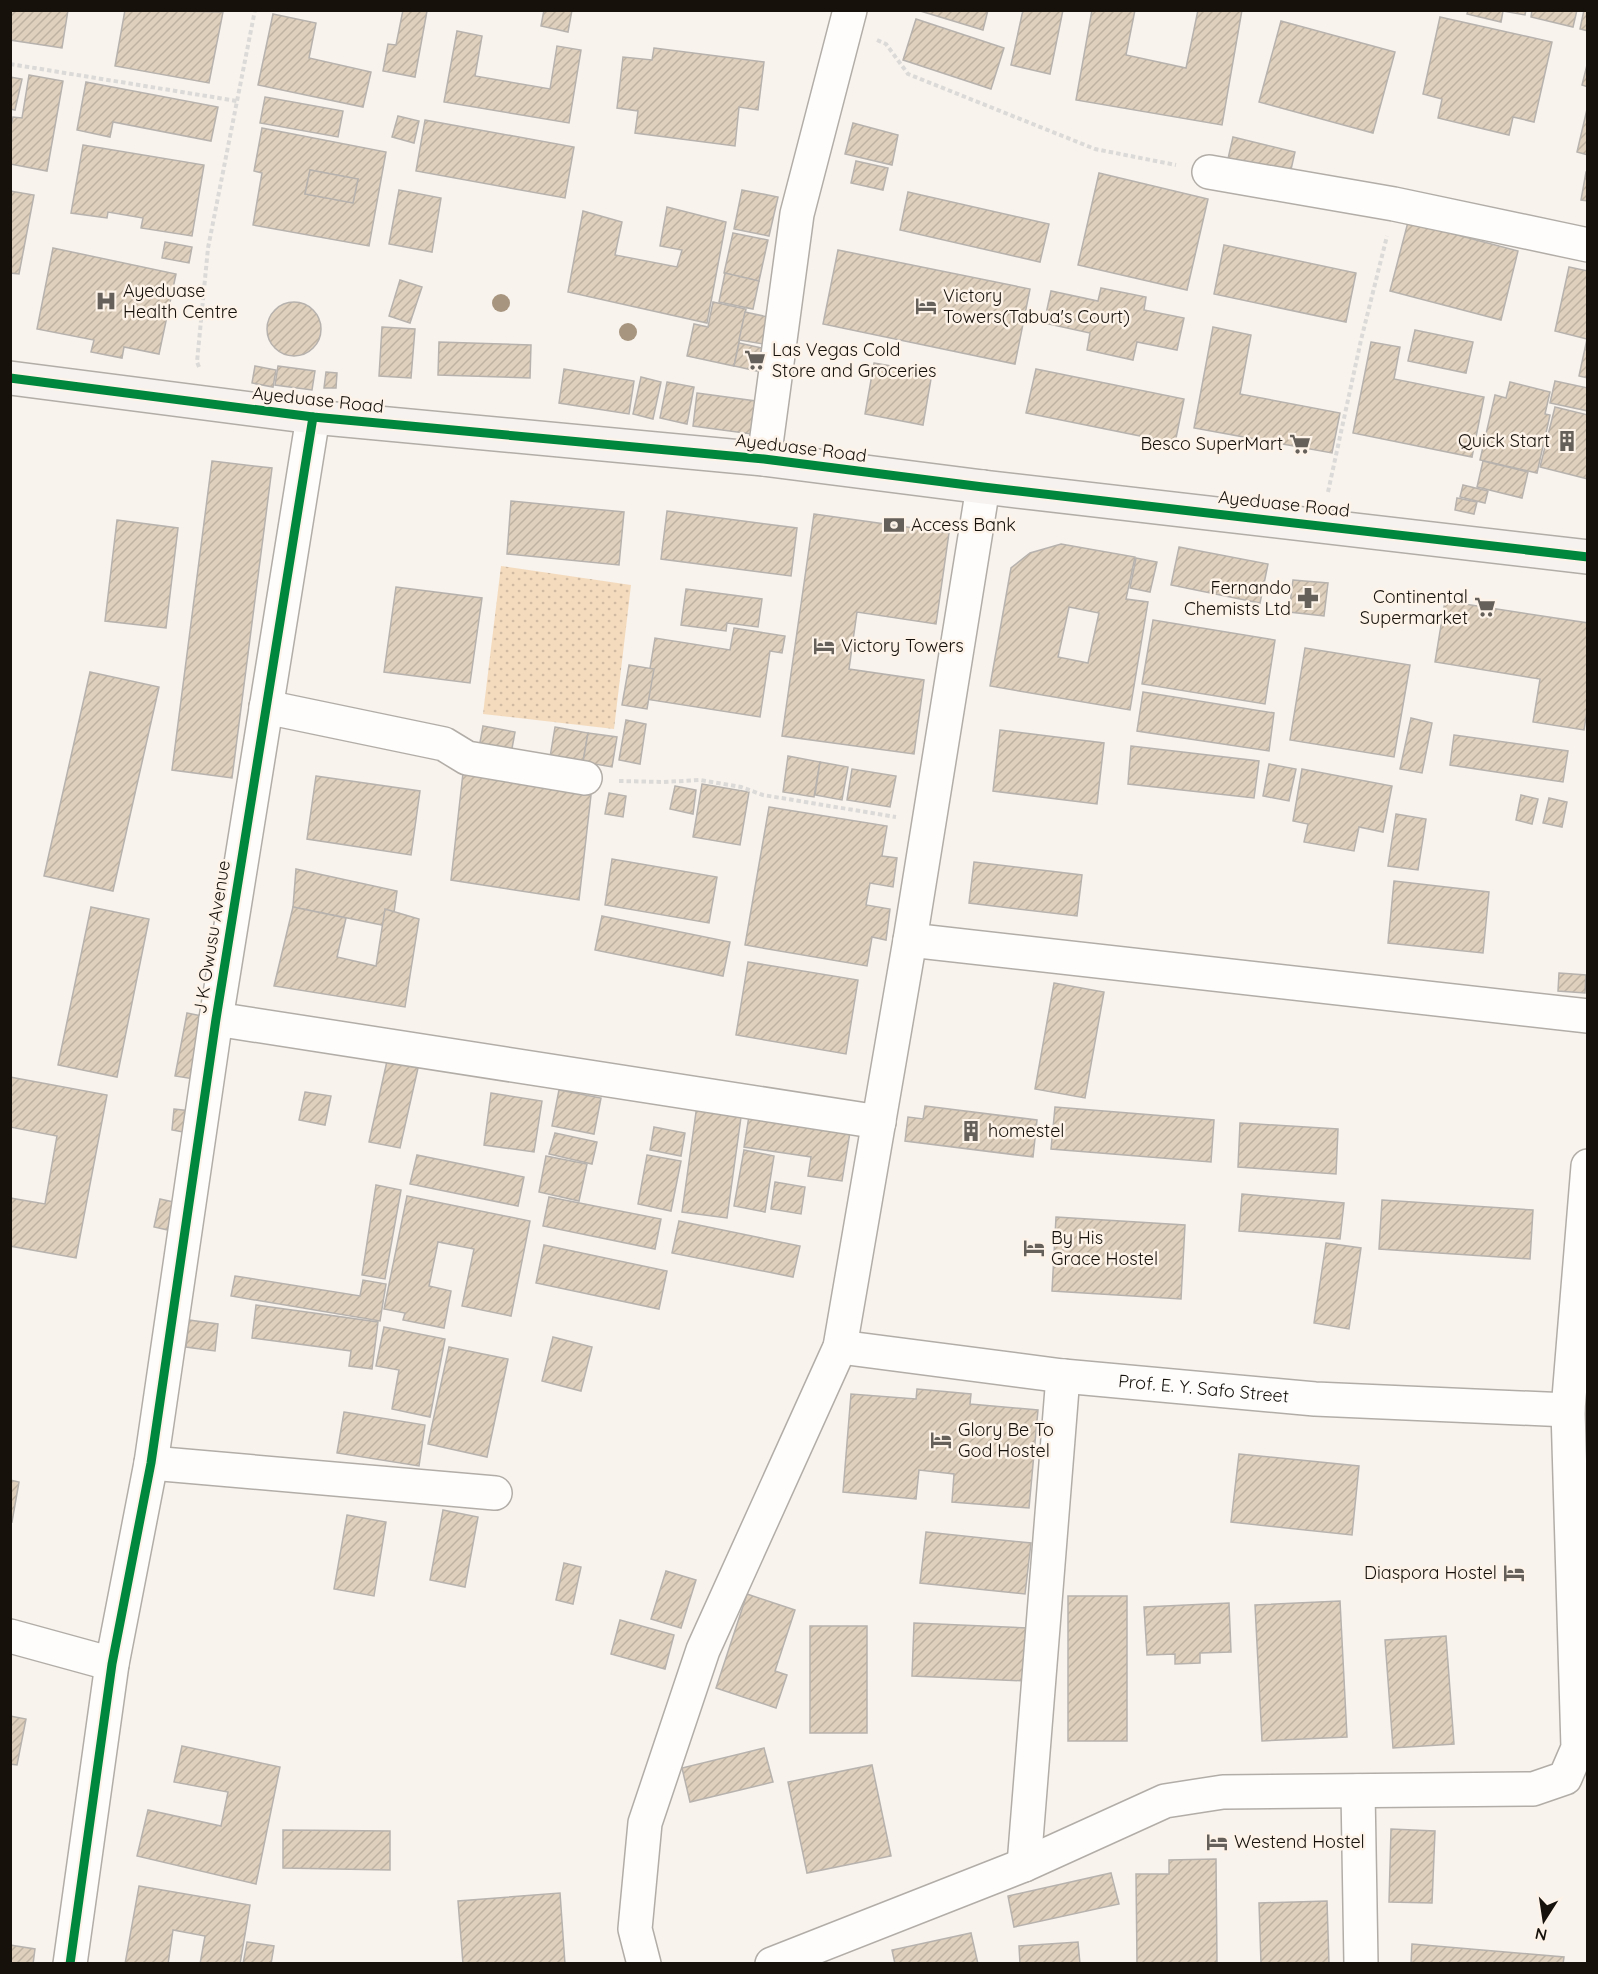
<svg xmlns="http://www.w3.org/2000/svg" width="1598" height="1974" font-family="Quicksand,sans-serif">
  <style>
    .grass { fill: url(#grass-dots) }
    .building { fill: url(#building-hatch); stroke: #b7b2ad; stroke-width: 1.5; fill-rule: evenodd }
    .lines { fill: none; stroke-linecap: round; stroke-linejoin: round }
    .street-casing { stroke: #b2ada7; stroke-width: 36 }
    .secondary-casing { stroke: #b2ada7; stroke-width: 36 }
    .path { stroke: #dcdad8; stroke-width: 4; stroke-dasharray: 4.5 3; stroke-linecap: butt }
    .street { stroke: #fefdfc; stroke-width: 33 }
    .secondary { stroke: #f5f2ef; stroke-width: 33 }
    .cycleway-casing { stroke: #fdf3e8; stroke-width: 13 }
    .cycleway { stroke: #00873e; stroke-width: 9 }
    .tree { fill: #a7957f }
    .labels { text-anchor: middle; stroke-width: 5; stroke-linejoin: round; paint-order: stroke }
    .poi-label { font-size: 18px; fill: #16110b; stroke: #fdf3e8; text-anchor: start }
    .street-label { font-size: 18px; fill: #16110b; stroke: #fdf3e8 }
  </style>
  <defs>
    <pattern id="grass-dots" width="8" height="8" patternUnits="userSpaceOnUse" patternTransform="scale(1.5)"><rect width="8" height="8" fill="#f4dbbe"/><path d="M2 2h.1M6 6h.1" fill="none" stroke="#d0bba2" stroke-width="1.8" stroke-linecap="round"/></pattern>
    <pattern id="building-hatch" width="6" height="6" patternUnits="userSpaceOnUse" patternTransform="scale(1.5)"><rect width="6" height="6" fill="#dfd0bd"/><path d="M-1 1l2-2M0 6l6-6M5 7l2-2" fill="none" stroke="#bfb2a1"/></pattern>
  </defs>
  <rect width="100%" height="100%" fill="#f8f3ed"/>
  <polygon class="grass" points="501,566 631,585 614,729 483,714"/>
  <g class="building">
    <polygon points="10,10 68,10 62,48 10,40"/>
    <polygon points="125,10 223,12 209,83 115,66"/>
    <polygon points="403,10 427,11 415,77 383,71 388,44 396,45"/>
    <polygon points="544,10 572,10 568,32 541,26"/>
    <polygon points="917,10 988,10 983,30"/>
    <polygon points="1023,10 1063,10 1050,74 1011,65"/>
    <polygon points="1092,10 1135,10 1126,55 1186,68 1198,10 1242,10 1222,125 1076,100"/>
    <polygon points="1468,10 1526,10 1525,15 1503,11 1501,22 1467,14"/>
    <polygon points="1532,10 1577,10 1573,27 1531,17"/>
    <polygon points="1584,10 1588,10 1588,31 1580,29"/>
    <polygon points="273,14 316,23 309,58 371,72 363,107 258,85"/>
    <polygon points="1440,17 1552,42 1534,122 1513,117 1509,135 1438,118 1442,99 1423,94"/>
    <polygon points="916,19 1004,48 991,89 903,60"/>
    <polygon points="1281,21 1395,52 1373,133 1259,102"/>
    <polygon points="457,31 482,36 475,76 550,89 557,46 581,50 569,123 444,102"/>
    <polygon points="654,48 764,62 758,110 739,107 735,146 635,133 638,111 617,108 623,57 652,60"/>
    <polygon points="1588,61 1588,87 1582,85"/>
    <polygon points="29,75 63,81 47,171 10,164 10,130 13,117 22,118"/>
    <polygon points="10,77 22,79 15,110 10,109"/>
    <polygon points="86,82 218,107 211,141 113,122 110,137 77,130"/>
    <polygon points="265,97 343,111 338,137 260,123"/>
    <polygon points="1588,105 1588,155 1577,152"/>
    <polygon points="398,116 419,121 414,143 392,137"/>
    <polygon points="425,120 574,147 565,198 416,171"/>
    <polygon points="853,123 898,135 892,165 845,154"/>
    <path d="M262,128L386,152L369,246L253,225L262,173L254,171ZM310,170L358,179L353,203L305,194Z"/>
    <polygon points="1233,137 1295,152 1289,178 1227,163"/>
    <polygon points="83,145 204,165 192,236 141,228 143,218 108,212 107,218 71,213"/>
    <polygon points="856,161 888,168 883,190 851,183"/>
    <polygon points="310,170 358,179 353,203 305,194"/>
    <polygon points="1586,172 1588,172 1588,201 1581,200"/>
    <polygon points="1099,173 1208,199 1187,290 1078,265"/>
    <polygon points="399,190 441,198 432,252 389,244"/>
    <polygon points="742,190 778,197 769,236 734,229"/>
    <polygon points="10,191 34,195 19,274 10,273"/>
    <polygon points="908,192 1049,224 1040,262 900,230"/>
    <polygon points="667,207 726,222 707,323 568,292 583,211 622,222 615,255 677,267 682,250 660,246"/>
    <polygon points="1408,222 1518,251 1501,320 1390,291"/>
    <polygon points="733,233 768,240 759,281 724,273"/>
    <polygon points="165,242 192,247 189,263 162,258"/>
    <polygon points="1224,245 1356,273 1346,322 1214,294"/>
    <polygon points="53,248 176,274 159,354 124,347 122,358 91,352 94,340 37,329"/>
    <polygon points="838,250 1030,289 1015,364 823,324"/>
    <polygon points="1569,267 1588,271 1588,378 1579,376 1587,339 1555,331"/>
    <polygon points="725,273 759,281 753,309 719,302"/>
    <polygon points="400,280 422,287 410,323 389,316"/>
    <polygon points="1101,288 1146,297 1144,310 1184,318 1177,350 1137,342 1133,360 1087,350 1090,333 1044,323 1051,291 1098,301"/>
    <circle cx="294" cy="329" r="27"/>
    <polygon points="713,302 746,309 734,366 687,356 694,324 708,327"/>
    <polygon points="745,312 768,317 763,344 739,340"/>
    <polygon points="382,327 415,329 411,378 379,376"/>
    <polygon points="1213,327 1251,335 1240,394 1340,413 1332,453 1194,428"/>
    <polygon points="1415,330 1473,342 1466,373 1408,361"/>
    <polygon points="439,342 531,345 530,378 438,375"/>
    <polygon points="1371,342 1400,347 1394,379 1484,397 1472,457 1353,433"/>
    <polygon points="739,343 762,348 757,371 734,366"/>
    <polygon points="874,363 932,373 923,425 865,414"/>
    <polygon points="255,366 276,370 273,387 252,383"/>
    <polygon points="278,366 315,371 312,390 275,385"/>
    <polygon points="564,369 634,381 629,414 559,403"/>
    <polygon points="1036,369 1184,399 1175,443 1026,413"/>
    <polygon points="326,372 337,373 336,388 324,388"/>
    <polygon points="641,377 661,382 653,419 633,414"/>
    <polygon points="1555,381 1588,388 1588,411 1550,403"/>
    <polygon points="667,382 694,387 687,424 660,418"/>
    <polygon points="1510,382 1550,392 1545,414 1550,415 1537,473 1480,460 1495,395 1506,398"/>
    <polygon points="697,393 763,402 759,435 693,426"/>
    <polygon points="1555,407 1588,415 1588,479 1540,467"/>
    <polygon points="212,461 272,468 232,778 172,770"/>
    <polygon points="1483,461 1528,472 1522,498 1477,487"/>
    <polygon points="1463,485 1488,491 1485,503 1460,497"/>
    <polygon points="1457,498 1477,502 1474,514 1455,510"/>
    <polygon points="511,501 624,512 619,565 507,554"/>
    <polygon points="667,511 797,528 791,576 661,559"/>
    <polygon points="814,514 949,533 936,624 857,612 849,669 924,680 914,754 782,736"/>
    <polygon points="117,520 178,528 166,628 105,621"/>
    <path d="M1061,544L1135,557L1126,599L1148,602L1130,710L990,686L1011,568L1030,553ZM1069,607L1099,613L1088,663L1058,657Z"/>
    <polygon points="1179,547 1268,564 1260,603 1171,585"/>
    <polygon points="1136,558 1157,562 1150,592 1130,588"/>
    <polygon points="1293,580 1328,583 1324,616 1289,612"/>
    <polygon points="396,587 482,598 470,683 384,672"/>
    <polygon points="686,589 762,599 758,627 727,623 726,631 681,625"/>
    <polygon points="1445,601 1588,623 1588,705 1584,730 1533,722 1540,679 1435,662"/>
    <polygon points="1153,620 1275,640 1265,704 1142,684"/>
    <polygon points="734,628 785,636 782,653 770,651 760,717 645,699 655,638 730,650"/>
    <polygon points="1305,648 1410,665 1394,757 1290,740"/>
    <polygon points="629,665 654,669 647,709 622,705"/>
    <polygon points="90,672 159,687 113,891 44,876"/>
    <polygon points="1143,692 1274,713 1269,751 1137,731"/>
    <polygon points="1411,718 1432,723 1422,773 1400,769"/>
    <polygon points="626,720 646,724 640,764 619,760"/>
    <polygon points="483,726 515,732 511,754 479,748"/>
    <polygon points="555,727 588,733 583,762 550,757"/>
    <polygon points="1000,730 1104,743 1097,804 993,791"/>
    <polygon points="588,733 617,737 612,767 583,762"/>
    <polygon points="1454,735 1568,751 1563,782 1450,765"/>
    <polygon points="1131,746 1259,761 1254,798 1128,784"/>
    <polygon points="788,756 820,762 814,797 783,792"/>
    <polygon points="820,762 848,767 842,800 815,795"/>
    <polygon points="1269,764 1296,769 1289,801 1263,796"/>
    <polygon points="852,769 896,776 890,807 847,800"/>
    <polygon points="1302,769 1392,786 1383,832 1359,827 1354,851 1304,842 1308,824 1293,821"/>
    <polygon points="463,773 591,795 579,900 451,880"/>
    <polygon points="316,776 420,791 411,855 307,839"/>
    <polygon points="702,784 749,792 740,845 693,837"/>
    <polygon points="675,786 696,790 693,814 670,809"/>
    <polygon points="609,793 626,796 623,817 605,814"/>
    <polygon points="1521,795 1538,799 1532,824 1516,820"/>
    <polygon points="1549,798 1567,802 1562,827 1543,823"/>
    <polygon points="769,807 887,826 882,856 897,858 893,887 870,883 866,905 890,909 886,940 872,937 867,966 745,945"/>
    <polygon points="1396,814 1426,819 1418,870 1388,866"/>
    <polygon points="612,859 717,877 709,923 605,905"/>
    <polygon points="974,862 1082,875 1077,916 969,903"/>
    <polygon points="296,869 397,891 392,927 293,907"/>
    <polygon points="1394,881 1489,892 1483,953 1388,943"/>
    <polygon points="91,907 149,919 117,1077 58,1065"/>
    <polygon points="293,907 346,918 337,957 376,966 385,909 419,919 405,1007 274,986"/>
    <polygon points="602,916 730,942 723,976 595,950"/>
    <polygon points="748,962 858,980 846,1054 736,1035"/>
    <polygon points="1559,973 1586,975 1585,993 1558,991"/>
    <polygon points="1054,983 1104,992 1085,1098 1035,1089"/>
    <polygon points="187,1013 212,1018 200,1080 175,1076"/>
    <polygon points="387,1061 418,1068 400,1148 369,1142"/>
    <polygon points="10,1077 107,1095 76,1258 10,1246 10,1198 45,1204 57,1136 10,1127"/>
    <polygon points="559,1090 601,1098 594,1134 552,1126"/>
    <polygon points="305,1092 331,1096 325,1125 299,1120"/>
    <polygon points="491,1093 542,1101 534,1152 484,1145"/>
    <polygon points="697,1105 742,1110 727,1218 682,1212"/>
    <polygon points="925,1106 1037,1120 1033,1157 905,1141 908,1117 923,1119"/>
    <polygon points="1055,1107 1214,1120 1211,1162 1051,1149"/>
    <polygon points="174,1109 191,1111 189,1133 172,1130"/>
    <polygon points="749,1116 850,1132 842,1181 808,1176 811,1157 744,1147"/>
    <polygon points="1240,1123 1338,1129 1336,1174 1238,1167"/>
    <polygon points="654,1127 685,1133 681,1156 650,1150"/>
    <polygon points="555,1133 597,1142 592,1164 549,1154"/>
    <polygon points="744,1150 774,1156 765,1212 734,1206"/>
    <polygon points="417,1155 524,1177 518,1206 410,1184"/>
    <polygon points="647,1155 681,1161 671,1211 638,1204"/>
    <polygon points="546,1156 587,1164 579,1201 539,1192"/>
    <polygon points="775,1182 805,1187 801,1214 771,1209"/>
    <polygon points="376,1185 401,1190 385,1279 362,1275"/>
    <polygon points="1242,1194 1344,1203 1340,1239 1239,1231"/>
    <polygon points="407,1196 530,1221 511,1316 462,1306 474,1249 438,1242 429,1286 451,1291 444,1328 403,1320 405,1313 384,1309"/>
    <polygon points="549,1197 661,1219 655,1249 543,1226"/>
    <polygon points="160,1199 174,1202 168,1230 154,1227"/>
    <polygon points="1382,1200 1533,1210 1530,1259 1379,1249"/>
    <polygon points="1056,1217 1185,1225 1181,1299 1052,1291"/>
    <polygon points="679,1221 800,1246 793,1277 672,1253"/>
    <polygon points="1326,1243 1361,1248 1349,1329 1314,1323"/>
    <polygon points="544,1245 667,1271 659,1309 536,1283"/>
    <polygon points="235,1276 360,1296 363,1280 386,1284 380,1321 231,1296"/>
    <polygon points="256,1305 378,1322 372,1369 349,1366 351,1351 252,1338"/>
    <polygon points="189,1320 218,1324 215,1351 186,1347"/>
    <polygon points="384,1327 445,1339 430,1417 392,1409 399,1370 376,1366"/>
    <polygon points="553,1337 592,1347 581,1391 542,1381"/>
    <polygon points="449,1347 508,1359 487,1457 428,1444"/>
    <polygon points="917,1389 971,1394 970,1404 1038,1410 1029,1508 952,1502 954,1474 919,1470 916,1499 843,1492 851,1394 916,1399"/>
    <polygon points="344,1412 425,1425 419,1466 337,1453"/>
    <polygon points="1239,1454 1359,1466 1352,1535 1231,1522"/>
    <polygon points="10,1480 19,1482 12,1522 10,1521"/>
    <polygon points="443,1510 478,1517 465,1587 430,1580"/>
    <polygon points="347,1515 386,1522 374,1596 334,1589"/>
    <polygon points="926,1532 1031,1543 1025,1594 920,1583"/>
    <polygon points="564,1563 581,1567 573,1604 556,1600"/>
    <polygon points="666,1571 696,1580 681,1628 651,1619"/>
    <polygon points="747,1594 795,1610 775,1671 787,1675 776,1708 716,1688"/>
    <rect x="1068" y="1596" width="59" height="145"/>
    <polygon points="1340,1601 1347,1737 1262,1741 1255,1605"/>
    <polygon points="1229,1603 1231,1652 1200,1653 1200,1663 1175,1664 1175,1654 1147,1655 1144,1607"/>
    <polygon points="620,1620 674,1635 665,1669 611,1654"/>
    <polygon points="914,1623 1028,1628 1026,1681 912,1676"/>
    <rect x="810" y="1626" width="57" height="107"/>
    <polygon points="1446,1636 1454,1744 1393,1748 1385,1640"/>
    <polygon points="10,1716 26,1719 17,1765 10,1764"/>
    <polygon points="182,1746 280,1767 256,1884 137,1856 148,1810 221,1826 228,1792 174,1782"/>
    <polygon points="764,1748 773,1782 690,1802 682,1768"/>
    <polygon points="872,1765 891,1856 807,1873 788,1782"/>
    <polygon points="1391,1829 1435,1831 1432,1903 1389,1902"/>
    <polygon points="283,1830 390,1831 390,1870 283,1868"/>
    <polygon points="1216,1859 1217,1964 1137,1964 1136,1874 1169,1874 1169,1860"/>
    <polygon points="1111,1873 1119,1904 1014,1927 1008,1896"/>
    <polygon points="139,1886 250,1905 240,1964 200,1964 205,1936 173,1930 168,1964 125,1964"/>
    <polygon points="560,1893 565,1964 463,1964 458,1901"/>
    <polygon points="1327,1901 1329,1964 1261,1964 1259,1903"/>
    <polygon points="971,1933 978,1964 895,1964 892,1950"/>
    <polygon points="247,1942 274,1946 271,1964 243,1964"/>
    <polygon points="1078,1942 1080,1964 1020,1964 1019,1946"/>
    <polygon points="1412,1944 1564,1957 1563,1964 1411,1964"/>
    <polygon points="10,1945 35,1949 33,1964 10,1964"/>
  </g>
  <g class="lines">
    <defs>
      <g id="street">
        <polyline points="1209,172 1394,204 1588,245"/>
        <polyline points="764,459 797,214 850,10"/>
        <polyline points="266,707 444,744 467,758 585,778"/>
        <polyline points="910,940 1588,1016"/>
        <polyline points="216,1019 879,1122"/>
        <path id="s1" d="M840,1347L1063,1376L1315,1399L1568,1410"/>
        <polyline points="151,1463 495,1493"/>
        <polyline points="10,1636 112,1664"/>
        <polyline points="1358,1791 1361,1964"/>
        <polyline points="1024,1865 1063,1376"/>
        <polyline points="70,1964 112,1664 151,1463 216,1019 313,417"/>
        <polyline points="644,1964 635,1929 645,1823 703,1650 840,1347 910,940 983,487"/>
        <polyline points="772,1964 1024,1865 1165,1801 1223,1792 1533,1789 1565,1778 1578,1748 1568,1410 1588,1166"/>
      </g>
      <polyline id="secondary" points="10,378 313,417 764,459 983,487 1588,557"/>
    </defs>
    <use href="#street" class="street-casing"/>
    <use href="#secondary" class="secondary-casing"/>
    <g class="path">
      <polyline points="877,40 886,44 908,74 1095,149 1176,165"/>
      <polyline points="10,64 237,101"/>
      <polyline points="199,367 197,362 208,248 255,10"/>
      <polyline points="1328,492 1361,340 1387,236"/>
      <polyline points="619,781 663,782 700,780 741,787 763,795 896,817"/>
    </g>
    <use href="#street" class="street"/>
    <use href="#secondary" class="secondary"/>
    <defs>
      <g id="cycleway">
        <polyline points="10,378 313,417 764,459 983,487 1588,557"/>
        <polyline points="70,1964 112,1664 151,1463 216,1019 313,417"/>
      </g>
    </defs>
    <use href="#cycleway" class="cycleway-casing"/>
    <use href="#cycleway" class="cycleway"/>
  </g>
  <g class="tree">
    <circle cx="501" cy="303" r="9"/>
    <circle cx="628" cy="332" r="9"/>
  </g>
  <defs>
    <symbol id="hospital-bare" viewBox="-9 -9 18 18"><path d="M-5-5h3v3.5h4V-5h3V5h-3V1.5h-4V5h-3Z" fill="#65605a" stroke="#fdf3e8" stroke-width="2.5" paint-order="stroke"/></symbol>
    <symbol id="hotel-bare" viewBox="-9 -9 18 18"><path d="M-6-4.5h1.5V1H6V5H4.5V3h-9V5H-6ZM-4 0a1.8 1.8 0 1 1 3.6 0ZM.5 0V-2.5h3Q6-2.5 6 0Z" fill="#65605a" stroke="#fdf3e8" stroke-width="2.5" paint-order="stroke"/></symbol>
    <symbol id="supermarket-bare" viewBox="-9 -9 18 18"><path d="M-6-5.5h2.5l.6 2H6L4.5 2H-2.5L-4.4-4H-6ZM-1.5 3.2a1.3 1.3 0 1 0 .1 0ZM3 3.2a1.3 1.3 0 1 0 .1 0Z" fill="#65605a" stroke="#fdf3e8" stroke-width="2.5" paint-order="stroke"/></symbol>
    <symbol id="building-bare" viewBox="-9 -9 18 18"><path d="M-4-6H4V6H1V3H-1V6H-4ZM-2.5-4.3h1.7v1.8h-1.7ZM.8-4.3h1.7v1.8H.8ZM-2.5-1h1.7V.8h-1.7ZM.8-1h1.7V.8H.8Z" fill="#65605a" stroke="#fdf3e8" stroke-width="2.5" paint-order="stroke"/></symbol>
    <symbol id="bank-bare" viewBox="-9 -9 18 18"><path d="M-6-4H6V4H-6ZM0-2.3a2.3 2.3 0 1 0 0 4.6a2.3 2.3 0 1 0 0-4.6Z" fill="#65605a" stroke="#fdf3e8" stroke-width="2.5" paint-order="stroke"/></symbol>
    <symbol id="pharmacy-bare" viewBox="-9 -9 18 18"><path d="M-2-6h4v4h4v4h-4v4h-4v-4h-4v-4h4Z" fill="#65605a" stroke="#fdf3e8" stroke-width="2.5" paint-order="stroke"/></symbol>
  </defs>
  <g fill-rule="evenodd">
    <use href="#hospital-bare" x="91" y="286" width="30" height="30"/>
    <use href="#hotel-bare" x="911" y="291" width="30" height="30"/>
    <use href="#supermarket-bare" x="740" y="345" width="30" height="30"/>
    <use href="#building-bare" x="1552" y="426" width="30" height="30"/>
    <use href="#supermarket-bare" x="1285" y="429" width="30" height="30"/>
    <use href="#bank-bare" x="879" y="510" width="30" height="30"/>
    <use href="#pharmacy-bare" x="1293" y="583" width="30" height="30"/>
    <use href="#supermarket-bare" x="1470" y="592" width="30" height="30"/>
    <use href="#hotel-bare" x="809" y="631" width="30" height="30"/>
    <use href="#building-bare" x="956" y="1116" width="30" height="30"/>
    <use href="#hotel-bare" x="1019" y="1233" width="30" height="30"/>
    <use href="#hotel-bare" x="926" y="1425" width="30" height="30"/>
    <use href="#hotel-bare" x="1499" y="1558" width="30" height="30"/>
    <use href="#hotel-bare" x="1202" y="1827" width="30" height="30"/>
  </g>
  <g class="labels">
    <g class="poi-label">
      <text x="123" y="297">Ayeduase<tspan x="123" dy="21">Health Centre</tspan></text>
      <text x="943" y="302">Victory<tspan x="943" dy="21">Towers(Tabua's Court)</tspan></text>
      <text x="772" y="356">Las Vegas Cold<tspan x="772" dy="21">Store and Groceries</tspan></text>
      <text x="1550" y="447" text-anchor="end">Quick Start</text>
      <text x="1283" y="450" text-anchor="end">Besco SuperMart</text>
      <text x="911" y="531">Access Bank</text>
      <text x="1291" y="594" text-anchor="end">Fernando<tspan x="1291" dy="21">Chemists Ltd</tspan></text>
      <text x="1468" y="603" text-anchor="end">Continental<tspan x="1468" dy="21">Supermarket</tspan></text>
      <text x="841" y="652">Victory Towers</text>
      <text x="988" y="1137">homestel</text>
      <text x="1051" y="1244">By His<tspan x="1051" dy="21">Grace Hostel</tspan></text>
      <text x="958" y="1436">Glory Be To<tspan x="958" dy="21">God Hostel</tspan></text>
      <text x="1497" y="1579" text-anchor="end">Diaspora Hostel</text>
      <text x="1234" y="1848">Westend Hostel</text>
    </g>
    <g class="street-label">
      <text transform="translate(318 400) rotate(6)" y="6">Ayeduase Road</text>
      <text transform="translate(801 448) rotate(7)" y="6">Ayeduase Road</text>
      <text transform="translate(1284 504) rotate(6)" y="6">Ayeduase Road</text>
      <text transform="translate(212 937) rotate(-81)" y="6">J K Owusu Avenue</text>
      <text dy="6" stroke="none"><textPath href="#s1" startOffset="366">Prof. E. Y. Safo Street</textPath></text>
    </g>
  </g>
  <rect width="1598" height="1974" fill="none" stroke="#16110b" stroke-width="24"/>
  <g transform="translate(1544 1920) rotate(192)" stroke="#fdf3e8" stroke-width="4.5" paint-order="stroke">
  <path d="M0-4.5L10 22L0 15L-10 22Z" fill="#16110b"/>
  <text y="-9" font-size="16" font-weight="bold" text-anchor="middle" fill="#16110b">N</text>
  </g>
</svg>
